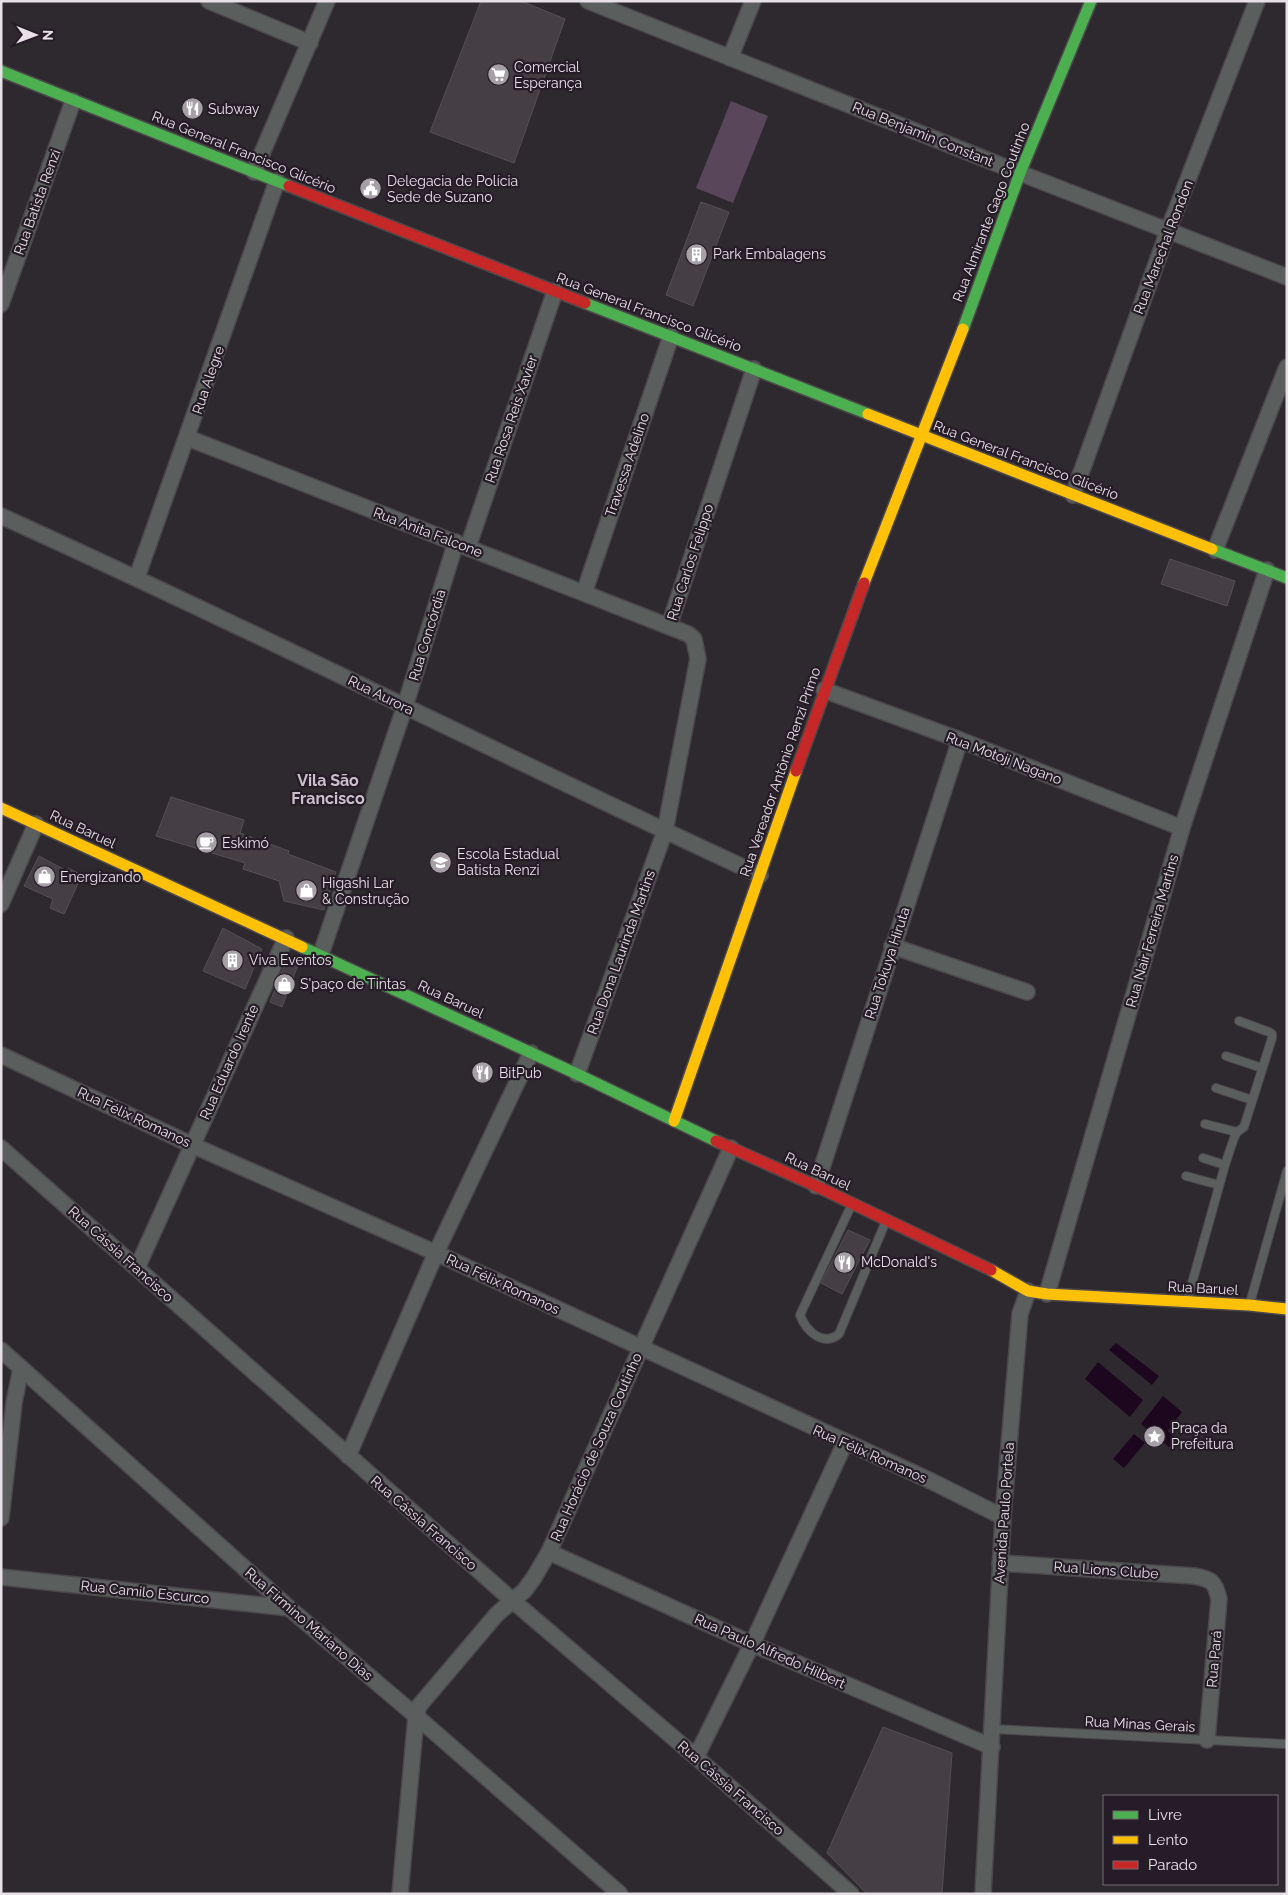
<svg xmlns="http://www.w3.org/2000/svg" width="1288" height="1895" font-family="Raleway,sans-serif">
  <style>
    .green { fill: #59465b }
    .water { fill: #1c071e }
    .building { fill: #453e45; stroke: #545055 }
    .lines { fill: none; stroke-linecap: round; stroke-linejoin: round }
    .lane-casing { stroke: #4b474b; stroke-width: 10 }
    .street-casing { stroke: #4b474b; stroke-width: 18 }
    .fast-casing { stroke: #4b474b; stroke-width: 14 }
    .slow-casing { stroke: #4b474b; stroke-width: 14 }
    .jam-casing { stroke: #4b474b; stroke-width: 14 }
    .lane { stroke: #5a5f5e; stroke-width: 8 }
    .street { stroke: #5a5f5e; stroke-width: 15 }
    .fast { stroke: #4caf50; stroke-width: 11 }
    .slow { stroke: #ffc107; stroke-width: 11 }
    .jam { stroke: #c62828; stroke-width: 11 }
    .labels { text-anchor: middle; stroke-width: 4.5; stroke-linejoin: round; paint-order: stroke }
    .poi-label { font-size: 14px; fill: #e7e0e7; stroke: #261c27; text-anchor: start }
    .street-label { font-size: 14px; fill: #e7e0e7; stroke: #261c27 }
    .quarter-label { font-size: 16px; font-weight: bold; fill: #ccbfcd; stroke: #261c27 }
  </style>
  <rect width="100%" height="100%" fill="#2e292e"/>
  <polygon class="green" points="731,101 768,116 733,203 696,188"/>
  <g class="water">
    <polygon points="1116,1343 1159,1376 1152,1385 1109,1350"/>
    <polygon points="1098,1362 1143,1400 1130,1417 1085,1379"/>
    <polygon points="1163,1396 1182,1412 1168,1431 1176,1439 1169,1447 1141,1424"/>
    <polygon points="1134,1434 1145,1443 1124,1468 1113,1459"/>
  </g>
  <g class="building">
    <polygon points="481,1 521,1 565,19 514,163 430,132"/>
    <polygon points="701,202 729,212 693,306 666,295"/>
    <polygon points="1170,559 1235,581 1227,606 1161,584"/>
    <polygon points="171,797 244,820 240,833 289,851 288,854 336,872 324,910 284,901 279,881 243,869 245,863 156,836"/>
    <polygon points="39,856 67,871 68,868 82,875 64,914 50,908 53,899 24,886"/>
    <polygon points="223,928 262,949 245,989 203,971"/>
    <polygon points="287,959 298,965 282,1007 270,1002"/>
    <polygon points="848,1230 870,1240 842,1294 821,1283"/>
    <polygon points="883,1727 952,1753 942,1894 867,1894 827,1853"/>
  </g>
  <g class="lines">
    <defs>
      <g id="lane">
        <polyline points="1226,1056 1262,1068"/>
        <polyline points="1216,1088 1252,1100"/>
        <polyline points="1205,1124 1237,1132"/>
        <polyline points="1203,1158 1225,1165"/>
        <polyline points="1186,1176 1219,1185"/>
        <path d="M851,1206L800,1315C806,1331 823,1347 839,1334L886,1221"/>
        <polyline points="1187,1301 1225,1165 1234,1138 1237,1132 1244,1127 1272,1038 1272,1034 1269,1032 1239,1021"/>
        <polyline points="1250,1303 1287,1171"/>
        <polyline points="992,1729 1287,1744"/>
      </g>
      <g id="street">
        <polyline points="209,1 310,43"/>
        <polyline points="588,1 1020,173 1287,277"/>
        <polyline points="730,58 753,1"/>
        <polyline points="254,172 327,1"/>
        <polyline points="1,304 73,101"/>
        <polyline points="188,438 688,634 694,639 698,659 665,831 577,1074"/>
        <polyline points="1073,495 1168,231 1257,1"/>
        <path d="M1,516C256,631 506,758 760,875"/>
        <polyline points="468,547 555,291"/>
        <polyline points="1215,550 1287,367"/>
        <polyline points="137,577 277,181"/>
        <polyline points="584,593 671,336"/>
        <polyline points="669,626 754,369"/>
        <polyline points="824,690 960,740 1182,828"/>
        <polyline points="1,904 36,824"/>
        <polyline points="892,946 1027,992"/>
        <polyline points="321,954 405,706 456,542"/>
        <polyline points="1,1055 192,1145 436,1253 931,1481 1003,1517"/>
        <polyline points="1,1148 513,1601 696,1757 851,1894"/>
        <polyline points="816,1186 960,740"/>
        <polyline points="137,1268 286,938"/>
        <polyline points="1047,1294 1182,828 1267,570"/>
        <polyline points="1,1350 289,1608 416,1716 620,1894"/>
        <polyline points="348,1456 436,1253 531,1053"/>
        <polyline points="1,1518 14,1403 21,1368"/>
        <polyline points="549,1552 752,1644 992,1747"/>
        <path d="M1000,1563L1194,1576C1212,1579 1215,1582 1219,1599L1207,1740"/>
        <polyline points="1,1577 289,1608"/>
        <polyline points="696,1757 752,1644 845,1443"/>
        <polyline points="400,1894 416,1716 419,1706 497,1614 524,1591 533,1579 549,1552 731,1148"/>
        <polyline points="983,1894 1003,1517 1020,1314 1028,1291"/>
      </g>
      <g id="fast">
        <polyline points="1,71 289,186"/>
        <polyline points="585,303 868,414"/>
        <polyline points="963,329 1020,173 1091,1"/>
        <polyline points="1212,549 1287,578"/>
        <polyline points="302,947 577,1074 716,1141"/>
      </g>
      <g id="slow">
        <polyline points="868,414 1212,549"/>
        <polyline points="864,583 963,329"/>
        <polyline points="1,808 302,947"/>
        <polyline points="674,1121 796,771"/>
        <polyline points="991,1270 1028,1291 1047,1294 1249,1305 1287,1309"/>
      </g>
      <g id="jam">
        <polyline points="289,186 585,303"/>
        <polyline points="796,771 864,583"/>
        <polyline points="716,1141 816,1186 991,1270"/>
      </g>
    </defs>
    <use href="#lane" class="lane-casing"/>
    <use href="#street" class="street-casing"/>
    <use href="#fast" class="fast-casing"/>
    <use href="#slow" class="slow-casing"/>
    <use href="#jam" class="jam-casing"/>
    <use href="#lane" class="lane"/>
    <use href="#street" class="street"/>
    <use href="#fast" class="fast"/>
    <use href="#slow" class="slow"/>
    <use href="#jam" class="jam"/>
  </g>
  <defs>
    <symbol id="supermarket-disc" viewBox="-11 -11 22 22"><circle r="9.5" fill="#a6a0a6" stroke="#261c27"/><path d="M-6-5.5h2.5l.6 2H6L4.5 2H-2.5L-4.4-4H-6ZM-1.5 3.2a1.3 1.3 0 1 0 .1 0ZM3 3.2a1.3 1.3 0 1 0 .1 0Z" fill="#fff"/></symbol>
    <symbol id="restaurant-disc" viewBox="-11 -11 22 22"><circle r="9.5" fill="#a6a0a6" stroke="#261c27"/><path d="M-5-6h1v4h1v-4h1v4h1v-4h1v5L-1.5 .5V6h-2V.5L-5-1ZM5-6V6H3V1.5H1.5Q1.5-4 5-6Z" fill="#fff"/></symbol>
    <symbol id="civic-disc" viewBox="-11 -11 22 22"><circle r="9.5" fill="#a6a0a6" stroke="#261c27"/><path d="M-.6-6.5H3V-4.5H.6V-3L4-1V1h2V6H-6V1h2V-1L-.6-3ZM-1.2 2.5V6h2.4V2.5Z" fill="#fff"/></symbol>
    <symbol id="building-disc" viewBox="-11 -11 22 22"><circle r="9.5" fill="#a6a0a6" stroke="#261c27"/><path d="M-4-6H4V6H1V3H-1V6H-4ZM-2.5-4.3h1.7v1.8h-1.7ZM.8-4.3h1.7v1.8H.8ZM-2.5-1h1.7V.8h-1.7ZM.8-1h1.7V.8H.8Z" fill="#fff"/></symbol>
    <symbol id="cafe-disc" viewBox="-11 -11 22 22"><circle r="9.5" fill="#a6a0a6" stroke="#261c27"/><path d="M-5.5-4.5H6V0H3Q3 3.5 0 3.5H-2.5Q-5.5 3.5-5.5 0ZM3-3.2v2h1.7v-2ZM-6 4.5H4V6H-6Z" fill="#fff"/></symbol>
    <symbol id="school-disc" viewBox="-11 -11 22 22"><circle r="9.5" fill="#a6a0a6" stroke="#261c27"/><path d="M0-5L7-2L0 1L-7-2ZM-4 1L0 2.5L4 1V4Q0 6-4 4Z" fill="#fff"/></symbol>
    <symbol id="shop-disc" viewBox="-11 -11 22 22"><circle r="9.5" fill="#a6a0a6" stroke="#261c27"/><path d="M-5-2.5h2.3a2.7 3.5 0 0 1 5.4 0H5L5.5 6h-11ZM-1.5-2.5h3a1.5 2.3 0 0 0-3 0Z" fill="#fff"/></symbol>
    <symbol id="sight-disc" viewBox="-11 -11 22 22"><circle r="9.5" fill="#a6a0a6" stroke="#261c27"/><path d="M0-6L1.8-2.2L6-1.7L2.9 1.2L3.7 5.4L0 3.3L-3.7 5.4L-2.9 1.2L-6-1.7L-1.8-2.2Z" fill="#fff"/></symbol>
  </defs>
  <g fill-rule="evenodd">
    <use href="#supermarket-disc" x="486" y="62" width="25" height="25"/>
    <use href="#restaurant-disc" x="180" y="96" width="25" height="25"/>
    <use href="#civic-disc" x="358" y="176" width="25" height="25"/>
    <use href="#building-disc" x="684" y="242" width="25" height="25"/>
    <use href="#cafe-disc" x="194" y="830" width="25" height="25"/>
    <use href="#school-disc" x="428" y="850" width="25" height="25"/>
    <use href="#shop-disc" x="32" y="864" width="25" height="25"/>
    <use href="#shop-disc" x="294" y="878" width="25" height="25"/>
    <use href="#building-disc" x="220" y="948" width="25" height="25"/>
    <use href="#shop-disc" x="272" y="972" width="25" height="25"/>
    <use href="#restaurant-disc" x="470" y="1060" width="25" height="25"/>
    <use href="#restaurant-disc" x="832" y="1250" width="25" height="25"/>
    <use href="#sight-disc" x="1142" y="1424" width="25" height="25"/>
  </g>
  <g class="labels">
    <g class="poi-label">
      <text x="514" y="72">Comercial<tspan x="514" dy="16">Esperança</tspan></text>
      <text x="208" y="114">Subway</text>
      <text x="387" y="186">Delegacia de Polícia<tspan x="387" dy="16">Sede de Suzano</tspan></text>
      <text x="713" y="259">Park Embalagens</text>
      <text x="222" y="848">Eskimó</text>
      <text x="457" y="859">Escola Estadual<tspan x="457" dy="16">Batista Renzi</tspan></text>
      <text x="60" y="882">Energizando</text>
      <text x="322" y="888">Higashi Lar<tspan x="322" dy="16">&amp; Construção</tspan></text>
      <text x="249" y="965">Viva Eventos</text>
      <text x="300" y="989">S'paço de Tintas</text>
      <text x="499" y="1078">BitPub</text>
      <text x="861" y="1267">McDonald's</text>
      <text x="1171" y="1433">Praça da<tspan x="1171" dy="16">Prefeitura</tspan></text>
    </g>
    <g class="street-label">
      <text transform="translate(923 134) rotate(22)" y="5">Rua Benjamin Constant</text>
      <text transform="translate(244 152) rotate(22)" y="5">Rua General Francisco Glicério</text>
      <text transform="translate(37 202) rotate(-70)" y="5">Rua Batista Renzi</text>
      <text transform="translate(991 212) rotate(-69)" y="5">Rua Almirante Gago Coutinho</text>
      <text transform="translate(1163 247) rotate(-69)" y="5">Rua Marechal Rondon</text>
      <text transform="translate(649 312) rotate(21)" y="5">Rua General Francisco Glicério</text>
      <text transform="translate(208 380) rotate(-71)" y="5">Rua Alegre</text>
      <text transform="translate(511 419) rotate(-71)" y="5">Rua Rosa Reis Xavier</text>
      <text transform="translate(1026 460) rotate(21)" y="5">Rua General Francisco Glicério</text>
      <text transform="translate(627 465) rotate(-71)" y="5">Travessa Adelino</text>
      <text transform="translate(428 532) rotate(21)" y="5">Rua Anita Falcone</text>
      <text transform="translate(690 562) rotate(-72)" y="5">Rua Carlos Felippo</text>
      <text transform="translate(427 635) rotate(-73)" y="5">Rua Concórdia</text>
      <text transform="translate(381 695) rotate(26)" y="5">Rua Aurora</text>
      <text transform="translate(1004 758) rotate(21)" y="5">Rua Motoji Nagano</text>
      <text transform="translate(780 772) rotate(-71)" y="5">Rua Vereador Antônio Renzi Primo</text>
      <text transform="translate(83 829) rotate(25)" y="5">Rua Baruel</text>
      <text transform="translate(1152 931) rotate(-74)" y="5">Rua Nair Ferreira Martins</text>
      <text transform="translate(621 952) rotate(-70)" y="5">Rua Dona Laurinda Martins</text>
      <text transform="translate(887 963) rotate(-72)" y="5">Rua Tokuya Hiruta</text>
      <text transform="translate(451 999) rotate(25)" y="5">Rua Baruel</text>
      <text transform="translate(229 1062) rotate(-66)" y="5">Rua Eduardo Irente</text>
      <text transform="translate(134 1117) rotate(25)" y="5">Rua Félix Romanos</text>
      <text transform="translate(818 1171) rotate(25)" y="5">Rua Baruel</text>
      <text transform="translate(121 1254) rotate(42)" y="5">Rua Cássia Francisco</text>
      <text transform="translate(503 1284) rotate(25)" y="5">Rua Félix Romanos</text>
      <text transform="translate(1203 1288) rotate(3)" y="5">Rua Baruel</text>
      <text transform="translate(596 1447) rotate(-66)" y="5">Rua Horácio de Souza Coutinho</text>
      <text transform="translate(870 1454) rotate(24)" y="5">Rua Félix Romanos</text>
      <text transform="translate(1004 1513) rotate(-86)" y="5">Avenida Paulo Portela</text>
      <text transform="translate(424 1523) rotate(41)" y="5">Rua Cássia Francisco</text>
      <text transform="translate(1106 1570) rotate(4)" y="5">Rua Lions Clube</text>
      <text transform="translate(145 1592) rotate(6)" y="5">Rua Camilo Escurco</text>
      <text transform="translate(309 1624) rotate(41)" y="5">Rua Firmino Mariano Dias</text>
      <text transform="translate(770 1651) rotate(24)" y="5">Rua Paulo Alfredo Hilbert</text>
      <text transform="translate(1214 1659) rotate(-85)" y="5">Rua Pará</text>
      <text transform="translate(1140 1724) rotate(3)" y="5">Rua Minas Gerais</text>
      <text transform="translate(731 1788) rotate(41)" y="5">Rua Cássia Francisco</text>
    </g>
    <g class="quarter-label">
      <text x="328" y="786">Vila São<tspan x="328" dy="18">Francisco</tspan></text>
    </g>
  </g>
  <rect width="1288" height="1895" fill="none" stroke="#e7e0e7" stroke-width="5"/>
  <rect x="1103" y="1795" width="175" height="90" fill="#261c27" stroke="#736a74"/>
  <rect x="1113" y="1811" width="25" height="8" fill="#4caf50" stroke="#736a74"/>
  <text x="1148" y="1820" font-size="15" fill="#e7e0e7">Livre</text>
  <rect x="1113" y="1836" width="25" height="8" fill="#ffc107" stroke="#736a74"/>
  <text x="1148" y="1845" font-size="15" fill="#e7e0e7">Lento</text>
  <rect x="1113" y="1861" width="25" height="8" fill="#c62828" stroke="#736a74"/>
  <text x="1148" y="1870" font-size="15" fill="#e7e0e7">Parado</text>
  <g transform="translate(35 35) rotate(91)" stroke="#261c27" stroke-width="4" paint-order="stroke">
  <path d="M0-4L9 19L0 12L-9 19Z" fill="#e7e0e7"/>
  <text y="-8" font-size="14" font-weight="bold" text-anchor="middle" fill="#e7e0e7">N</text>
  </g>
</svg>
